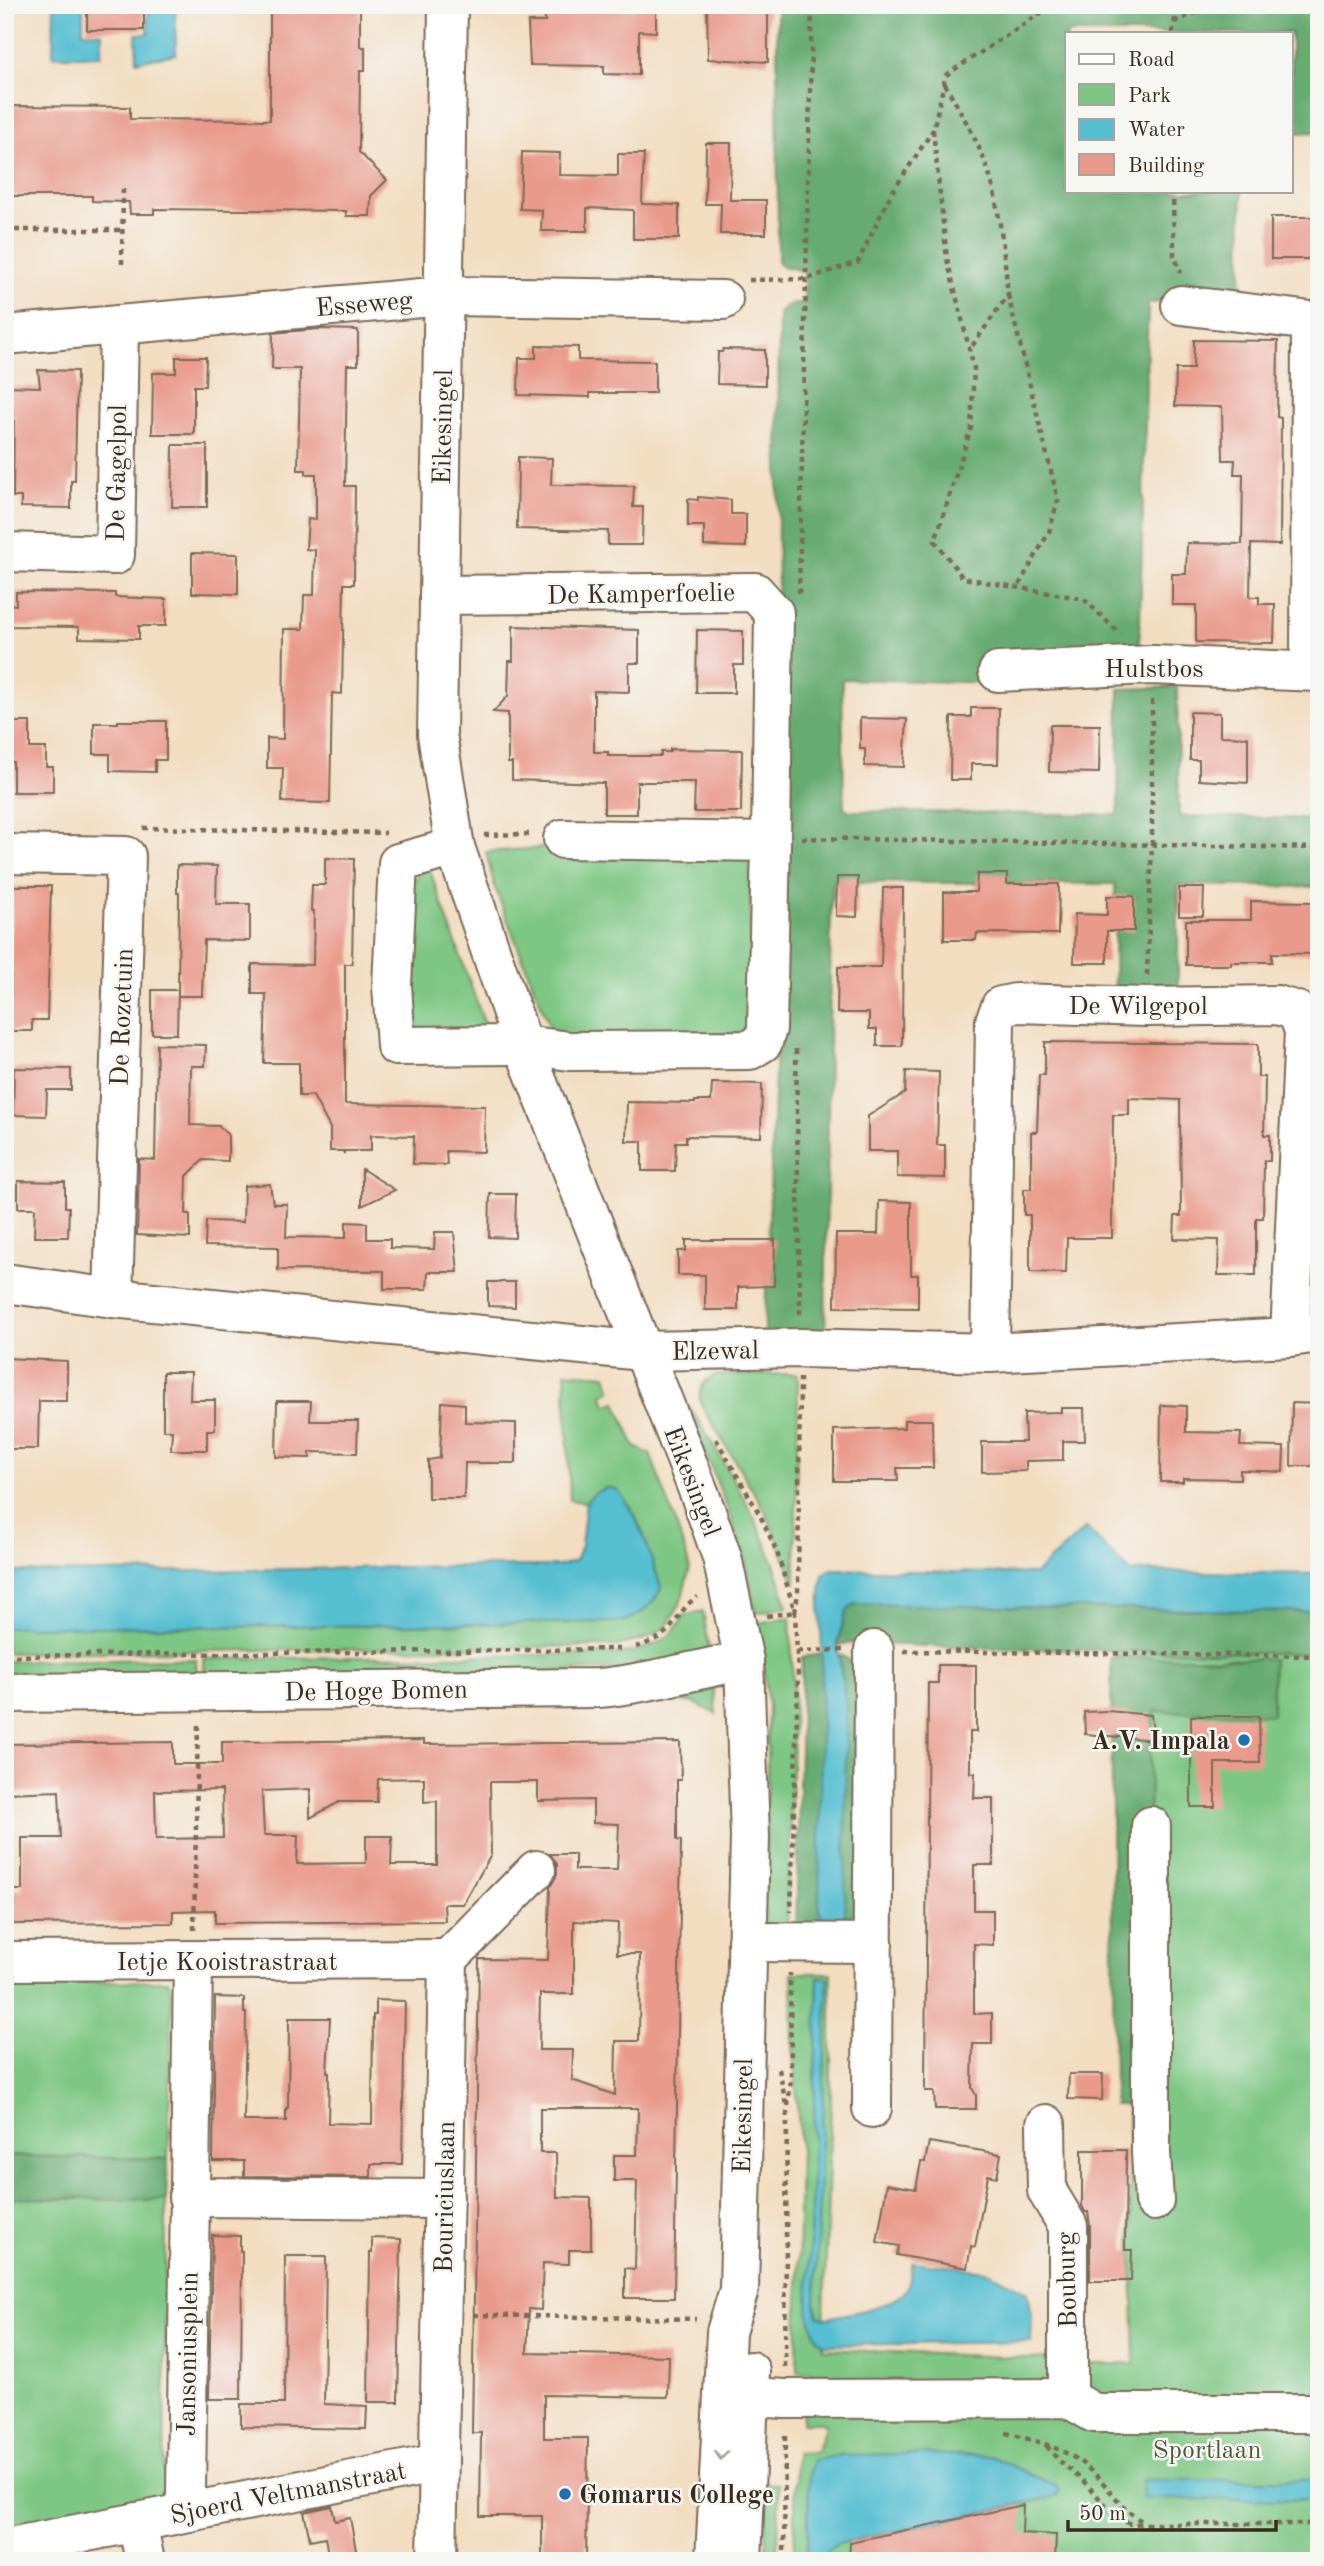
<svg xmlns="http://www.w3.org/2000/svg" width="1324" height="2566" font-family="'Old Standard TT',serif">
  <style>
    .green { fill: #7dc683; stroke: #5c7850; stroke-width: 2 }
    .forest { fill: #66ab71; stroke: #506a48; stroke-width: 2 }
    .water { fill: #55bed1; stroke: #487478; stroke-width: 2 }
    .building { fill: #e99a8b; fill-rule: evenodd }
    .lines { fill: none; stroke-linecap: round; stroke-linejoin: round }
    .minor-casing { stroke: #7b6957; stroke-width: 42 }
    .path { stroke: #7b6957; stroke-width: 4.5; stroke-dasharray: 5 5; stroke-linecap: butt }
    .minor { stroke: #fff; stroke-width: 38 }
    .oneway { stroke: #a79f9a }
    .poi-dot { fill: #1f6fb2; stroke: #f6f6f2; stroke-width: 2.5 }
    .labels { text-anchor: middle; stroke-width: 5; stroke-linejoin: round; paint-order: stroke }
    .street-label { font-size: 26px; fill: #3b2a1e; stroke: #f6f6f2 }
    .poi-label { font-size: 26px; font-weight: bold; fill: #3b2a1e; stroke: #f6f6f2; text-anchor: end }
    .park-label { font-size: 26px; fill: #4f593c; stroke: #f6f6f2 }
  </style>
  <rect width="100%" height="100%" fill="#f6f6f2"/>
  <filter id="ink" filterUnits="userSpaceOnUse"><feTurbulence type="fractalNoise" baseFrequency=".0143" numOctaves="2"/><feDisplacementMap in="SourceGraphic" scale="14" xChannelSelector="R" yChannelSelector="G"/><feConvolveMatrix kernelMatrix="1 2 1 2 8 2 1 2 1" color-interpolation-filters="sRGB"/></filter>
  <filter id="wash" filterUnits="userSpaceOnUse"><feTurbulence type="fractalNoise" baseFrequency=".00686" numOctaves="4" result="noise"/><feDisplacementMap in="SourceGraphic" scale="28" xChannelSelector="R" yChannelSelector="G"/><feGaussianBlur stdDeviation="1.57" result="paint"/><feColorMatrix in="noise" values="0 0 0 0 0 0 0 0 0 0 0 0 0 0 0 0 0 1.4 0 .05"/><feComposite in="paint" operator="in"/></filter>
  <g filter="url(#wash)">
    <rect width="100%" height="100%" fill="#f2ddc1"/>
    <g class="green">
      <polygon points="556,847 750,859 750,1018 746,1033 554,1038 495,888 486,852"/>
      <polygon points="429,864 432,876 487,1031 404,1035 405,889"/>
      <polygon points="565,1372 606,1375 611,1390 603,1395 606,1406 616,1402 635,1447 650,1454 675,1520 690,1568 680,1604 666,1627 645,1639 616,1646 5,1653 5,1627 332,1626 620,1622 629,1620 661,1588 644,1536 630,1505 595,1493 586,1502 570,1500"/>
      <path d="M798,1374L795,1584L766,1512L703,1408C695,1393 702,1379 718,1375Z"/>
      <path d="M690,1407C729,1472 770,1533 787,1607L756,1613L745,1560L731,1518L688,1408Z"/>
      <polygon points="1114,1608 1319,1612 1319,2561 823,2561 827,2551 837,2544 1058,2496 991,2456 842,2455 809,2476 808,2561 794,2561 796,2453 816,2452 824,2430 824,2423 802,2423 803,2410 824,2409 825,2373 797,2372 800,2142 793,2049 792,1973 831,1973 831,2100 823,2349 1050,2359 1051,2364 1135,2364"/>
      <path d="M703,1611L710,1656L665,1668L204,1681V1659L616,1654C643,1651 673,1643 683,1616Z"/>
      <polygon points="790,1617 794,1703 787,1931 765,1931 768,1704 758,1623"/>
      <polygon points="196,1659 197,1681 5,1683 5,1661"/>
      <polygon points="713,1677 716,1714 695,1703 666,1699 668,1696"/>
      <polygon points="168,1981 172,1992 168,2159 5,2156 5,1983"/>
      <polygon points="5,2198 166,2200 164,2491 160,2500 5,2529"/>
      <polygon points="760,2483 779,2484 778,2551 767,2551"/>
    </g>
    <g class="forest">
      <path d="M777,5H1184L1187,7L1198,5H1319V132L1291,133V33H1067V191H1242L1241,303L1187,300L1148,303L1139,663L999,683L842,679L844,808L850,811L1118,815L1119,689L1177,687L1179,816L1319,819V887L1178,885V1002L1114,1003L1115,884L834,882L831,905L825,1338L764,1339L775,1071L779,315C784,303 792,305 804,303V271L781,266L778,261Z"/>
      <polygon points="855,1604 1319,1612 1319,1654 982,1648 846,1643 837,1646 846,1612"/>
      <polygon points="822,1654 821,1782 846,1706 839,1654 854,1663 866,1696 863,1922 796,1933 802,1657"/>
      <polygon points="1111,1657 1273,1659 1272,1715 1156,1711 1150,1744 1147,2105 1114,2105"/>
      <polygon points="5,2156 168,2159 166,2200 5,2198"/>
    </g>
    <g class="water">
      <polygon points="54,5 83,5 83,32 102,33 101,56 53,56"/>
      <polygon points="148,5 202,7 175,11 176,54 137,61 136,34 148,34"/>
      <path d="M606,1488L617,1489C640,1518 650,1553 661,1588C653,1606 640,1617 620,1622L332,1626L5,1627V1572C190,1574 374,1565 559,1566L575,1561L581,1546L586,1502L595,1493Z"/>
      <polygon points="1086,1528 1129,1571 1319,1574 1319,1612 854,1604 846,1612 837,1643 846,1706 845,1916 840,1919 822,1918 819,1911 822,1654 820,1604 823,1574 831,1569 1035,1574"/>
      <path d="M818,1977L828,1978L815,2303L818,2316L828,2318C848,2313 895,2307 906,2289C911,2282 911,2271 913,2262L986,2271L1028,2292L1032,2316L1031,2342L825,2345L816,2336L808,2311Z"/>
      <polygon points="916,2454 991,2456 1058,2487 1058,2496 837,2544 827,2551 823,2561 808,2561 809,2476 813,2460 842,2455"/>
      <polygon points="1142,2480 1319,2480 1319,2500 1143,2499"/>
    </g>
    <g id="blocks">
      <g class="building">
        <rect x="87" y="5" width="57" height="25"/>
        <polygon points="270,5 360,5 360,47 365,47 365,71 360,71 359,152 387,180 371,196 370,216 346,216 346,211 154,209 154,214 130,214 129,202 92,201 92,196 5,196 5,106 130,107 130,119 270,120"/>
        <polygon points="545,5 656,5 656,32 639,31 639,75 604,74 604,66 530,65 528,22 545,22"/>
        <polygon points="707,5 768,5 768,62 708,59"/>
        <polygon points="706,143 731,143 730,200 766,200 766,234 720,234 721,204 705,204"/>
        <polygon points="522,152 560,153 559,175 618,176 618,154 644,154 642,204 679,205 679,239 633,239 633,210 587,208 587,231 541,231 542,210 520,209"/>
        <rect x="1271" y="217" width="42" height="42"/>
        <polygon points="319,329 358,330 358,365 347,365 345,486 355,486 354,584 344,584 342,694 332,693 330,803 282,802 283,768 267,768 267,738 283,739 284,629 303,629 304,595 314,595 315,550 306,549 308,519 316,520 316,474 306,474 306,470 298,470 300,369 272,369 273,333"/>
        <polygon points="1194,340 1278,341 1277,417 1281,418 1280,545 1251,544 1250,597 1259,597 1259,604 1275,604 1274,643 1196,642 1196,605 1172,605 1172,574 1186,574 1187,543 1242,544 1243,474 1234,474 1235,460 1223,460 1222,407 1175,406 1176,369 1193,369"/>
        <polygon points="536,346 578,347 578,360 655,361 655,393 590,393 590,397 518,395 519,358 536,358"/>
        <polygon points="723,349 765,350 765,385 717,384 718,352 722,352"/>
        <polygon points="176,357 206,357 205,386 194,386 194,434 152,434 153,373 176,373"/>
        <polygon points="38,370 77,371 75,481 71,481 71,508 21,507 21,497 13,497 14,414 5,414 5,386 40,387"/>
        <polygon points="173,445 207,445 207,507 172,507"/>
        <polygon points="518,457 552,458 551,485 634,486 633,507 643,507 642,545 608,545 608,531 517,529"/>
        <polygon points="698,497 731,500 731,514 746,514 746,547 704,546 704,526 688,526 688,499 698,500"/>
        <polygon points="192,553 238,554 238,594 192,593"/>
        <polygon points="16,592 115,593 115,597 166,599 166,626 139,626 139,639 79,638 79,627 5,626 5,604 16,605"/>
        <polygon points="513,626 639,630 639,663 629,663 629,692 594,691 594,752 608,752 608,756 661,756 661,752 670,752 670,749 742,750 741,812 694,812 695,782 637,782 637,814 604,814 604,783 512,780 512,763 508,763 508,713 493,712 508,696 509,661 513,661"/>
        <polygon points="697,630 743,631 743,665 734,665 734,693 696,693"/>
        <polygon points="971,708 999,708 998,764 971,764 971,780 950,780 951,717 971,717"/>
        <polygon points="1190,712 1220,713 1220,736 1248,737 1248,783 1199,780 1199,760 1190,760"/>
        <polygon points="860,718 907,719 904,767 865,766 865,749 860,749"/>
        <polygon points="118,721 166,721 166,760 155,760 155,772 110,771 110,754 94,754 94,723 118,723"/>
        <polygon points="5,722 30,722 30,748 46,748 46,767 53,767 53,792 13,792 13,762 5,762"/>
        <polygon points="1050,725 1100,725 1099,773 1049,772"/>
        <polygon points="325,858 354,859 352,964 345,964 345,1104 485,1106 484,1152 446,1151 447,1165 413,1164 414,1136 371,1135 371,1151 344,1151 344,1154 343,1151 330,1151 330,1128 313,1096 299,1096 299,1063 264,1063 266,994 252,994 252,964 313,965 314,911 311,911 312,885 325,885"/>
        <polygon points="177,865 217,866 216,904 250,904 250,941 204,940 202,996 178,996 179,893 177,893"/>
        <polygon points="977,874 1007,874 1007,884 1059,884 1058,934 977,933 976,940 944,940 944,892 976,892"/>
        <polygon points="837,877 858,877 857,917 836,916"/>
        <polygon points="12,886 51,886 47,1020 32,1020 32,1031 10,1031"/>
        <polygon points="883,888 903,888 902,1046 877,1046 877,1029 869,1029 869,1013 837,1013 838,967 881,967"/>
        <polygon points="1179,888 1204,888 1203,916 1179,916"/>
        <polygon points="1107,896 1134,896 1134,931 1107,931 1107,963 1074,963 1075,914 1107,915"/>
        <polygon points="1251,901 1314,902 1313,954 1272,953 1272,962 1231,962 1231,965 1186,965 1186,920 1251,920"/>
        <polygon points="152,990 178,990 177,1034 152,1034"/>
        <polygon points="1045,1042 1258,1044 1258,1077 1265,1077 1264,1135 1270,1135 1270,1161 1264,1161 1263,1218 1256,1218 1256,1275 1218,1275 1219,1240 1174,1239 1175,1216 1181,1216 1180,1100 1129,1098 1129,1115 1113,1115 1112,1238 1067,1238 1066,1273 1030,1272 1030,1215 1024,1215 1024,1189 1031,1189 1031,1132 1037,1132 1039,1075 1045,1075"/>
        <polygon points="157,1044 206,1045 205,1066 191,1066 190,1125 219,1126 228,1135 228,1161 203,1160 187,1176 186,1214 190,1214 190,1238 137,1235 139,1159 155,1160"/>
        <polygon points="14,1068 71,1069 71,1090 47,1090 46,1116 13,1115"/>
        <polygon points="906,1071 939,1072 937,1145 945,1145 945,1178 897,1177 897,1151 868,1151 868,1116 905,1093"/>
        <polygon points="712,1083 762,1084 761,1137 686,1136 686,1142 676,1142 675,1171 642,1171 642,1141 626,1141 627,1102 695,1103 695,1101 711,1101"/>
        <polygon points="362,1169 395,1190 362,1206"/>
        <polygon points="18,1181 65,1182 65,1207 69,1207 68,1237 34,1237 35,1208 18,1208"/>
        <polygon points="270,1184 273,1204 287,1204 286,1237 346,1238 346,1222 367,1223 367,1239 390,1239 390,1248 434,1249 435,1232 454,1232 458,1272 428,1272 427,1289 384,1289 384,1271 278,1270 278,1247 205,1246 206,1221 243,1222 244,1186"/>
        <polygon points="490,1194 516,1194 515,1238 489,1237"/>
        <polygon points="879,1201 911,1202 911,1275 918,1275 918,1308 835,1307 836,1234 878,1234"/>
        <polygon points="686,1240 775,1240 774,1286 738,1287 738,1310 705,1310 705,1275 678,1275 678,1251 686,1251"/>
        <polygon points="488,1282 515,1282 515,1307 488,1306"/>
        <polygon points="5,1358 67,1361 67,1401 39,1401 38,1449 5,1449"/>
        <polygon points="163,1372 191,1372 190,1400 215,1400 215,1430 207,1430 207,1450 171,1450 172,1430 163,1430"/>
        <polygon points="277,1401 311,1401 310,1421 358,1421 357,1453 310,1452 310,1458 276,1457"/>
        <polygon points="442,1402 465,1404 465,1422 516,1423 516,1463 465,1463 464,1498 428,1498 428,1460 440,1458"/>
        <polygon points="1292,1403 1319,1404 1319,1466 1291,1466"/>
        <polygon points="1161,1405 1186,1406 1186,1432 1241,1433 1240,1446 1284,1447 1283,1472 1240,1470 1240,1479 1183,1478 1183,1482 1160,1482"/>
        <polygon points="1061,1408 1084,1408 1085,1441 1063,1441 1063,1460 1026,1461 1026,1471 982,1472 982,1442 1025,1442 1024,1413 1061,1412"/>
        <polygon points="904,1420 932,1420 933,1468 897,1468 898,1481 834,1481 834,1430 904,1428"/>
        <polygon points="938,1665 976,1665 976,1732 970,1732 970,1773 975,1773 974,1798 993,1798 993,1865 974,1865 974,1910 993,1910 993,1945 974,1944 974,2014 992,2013 992,2044 973,2044 972,2088 976,2095 976,2109 935,2109 934,2091 925,2091 928,1683 938,1683"/>
        <polygon points="1108,1711 1151,1715 1154,1740 1085,1734 1084,1712"/>
        <polygon points="1191,1716 1259,1716 1260,1763 1215,1763 1215,1807 1191,1807"/>
        <path d="M424,1740V1744L680,1742L681,1780H677V1840L681,1841L674,2298H625V2268L635,2269L637,2181H614V2155H637L638,2108H540V2153H556L557,2197L591,2198V2250H569V2264L543,2263L541,2310L529,2309L527,2353L669,2356L668,2397L544,2395V2438H588L586,2561H542V2516H480L481,2433H472L479,1959L548,1960L550,1887L557,1875V1864L550,1854H575V1870H617L619,1824L593,1823V1800L538,1801V1782H490L491,1855L463,1904H444L445,1921L215,1923V1910L173,1911V1923L5,1924V1890H22V1838H61L59,1791L5,1793V1744L173,1742V1764H222V1742ZM424,1778V1802L437,1801V1865H391L392,1836H366V1863L297,1864L298,1835H264L262,1791L310,1789V1818L339,1802H377L378,1779ZM222,1790L223,1838L156,1839L155,1791ZM574,1921L618,1923L617,1954H640L639,2041H616L615,2095L572,2080L573,2050H539L540,1994H574Z"/>
        <polygon points="215,1997 244,1998 244,2013 246,2013 244,2121 286,2121 286,2108 288,2108 289,2018 330,2018 327,2072 329,2072 328,2123 372,2124 373,2015 376,2015 376,2000 405,2001 402,2164 371,2164 371,2177 244,2176 244,2161 213,2161"/>
        <polygon points="1069,2074 1103,2074 1102,2100 1068,2099"/>
        <polygon points="929,2142 1001,2154 997,2177 988,2175 975,2247 971,2246 967,2268 897,2255 899,2246 877,2242 887,2184 916,2189 921,2162 925,2162"/>
        <polygon points="1082,2150 1126,2150 1125,2250 1132,2250 1131,2281 1090,2281 1090,2226 1088,2212 1085,2212 1082,2206"/>
        <polygon points="212,2235 240,2236 240,2251 242,2251 241,2399 209,2399"/>
        <polygon points="372,2238 401,2239 398,2402 368,2402 370,2253 372,2253"/>
        <polygon points="285,2256 326,2256 324,2404 367,2406 366,2429 241,2427 241,2404 284,2404"/>
        <polygon points="1023,2505 1022,2533 1056,2535 1055,2561 849,2561 850,2542"/>
        <polygon points="332,2506 335,2521 350,2518 358,2561 329,2561 325,2537 310,2540 304,2512"/>
      </g>
    </g>
  </g>
  <g filter="url(#ink)">
    <use href="#blocks" fill-opacity="0" stroke="#7b6957" stroke-width="2"/>
    <g class="lines">
      <defs>
        <g id="minor">
          <polyline points="448,5 437,734 455,847 523,1045 700,1495 722,1557 744,1661 750,1837 739,2290 726,2332 715,2561"/>
          <polyline points="1181,305 1311,321 1310,671"/>
          <polyline points="5,335 444,296 723,300"/>
          <polyline points="5,552 115,555 119,325"/>
          <polyline points="439,595 755,592 774,613 771,842 563,839"/>
          <polyline points="998,672 1152,665 1319,672"/>
          <polyline points="455,847 398,863 392,985 396,1046 523,1045 570,1051 750,1050 763,1042 767,1029 771,842"/>
          <polyline points="5,854 126,856 113,1298"/>
          <polyline points="5,1283 113,1298 642,1351 801,1348 990,1353 1290,1337 1319,1333"/>
          <polyline points="990,1353 995,1021 1001,1006 1016,1003 1146,1007 1277,1005 1297,1011 1304,1031 1290,1337"/>
          <path d="M5,1693L598,1688C648,1684 695,1669 744,1661"/>
          <polyline points="1151,1826 1151,2153 1154,2201"/>
          <polyline points="747,1942 873,1943"/>
          <polyline points="5,1961 448,1959"/>
          <polyline points="872,2108 874,1650"/>
          <polyline points="1046,2124 1047,2191 1068,2226 1068,2398"/>
          <polyline points="188,2197 444,2199"/>
          <polyline points="724,2395 785,2399 1068,2398 1094,2413 1319,2413"/>
          <polyline points="189,2512 186,2493 193,1961"/>
          <polyline points="137,2522 145,2561"/>
          <polyline points="5,2548 439,2463"/>
          <polyline points="437,2561 448,1959 536,1870"/>
          <polyline points="742,2561 750,2371"/>
        </g>
      </defs>
      <use href="#minor" class="minor-casing"/>
      <g class="path">
        <polyline points="1174,22 1215,5"/>
        <polyline points="1173,33 1177,5"/>
        <path d="M945,84C963,116 984,151 993,187C1001,223 1005,260 1008,295L970,349"/>
        <polyline points="933,130 947,259 974,368 971,428 935,541 963,578 1084,599 1120,634"/>
        <polyline points="1173,191 1174,255 1181,273"/>
        <polyline points="5,230 122,230"/>
        <polyline points="122,264 123,187"/>
        <polyline points="749,280 806,279 858,262 891,194 933,130 946,75 1053,5"/>
        <polyline points="1008,295 1058,500 1049,532 1018,587"/>
        <polyline points="799,593 812,5"/>
        <polyline points="143,828 386,833"/>
        <polyline points="484,835 531,834"/>
        <polyline points="802,838 1319,848"/>
        <polyline points="1147,975 1152,843 1152,696"/>
        <polyline points="796,1049 800,1317"/>
        <polyline points="716,1439 760,1515 777,1552 795,1612 798,1676 791,1912"/>
        <polyline points="795,1612 798,1593 800,1378"/>
        <polyline points="767,1616 795,1612"/>
        <path d="M636,1647C649,1643 662,1638 671,1627C680,1617 685,1603 698,1597"/>
        <polyline points="798,1651 843,1650"/>
        <polyline points="904,1651 1319,1656"/>
        <polyline points="5,1656 620,1649"/>
        <polyline points="194,1930 198,1722"/>
        <polyline points="779,2069 786,2105"/>
        <polyline points="787,2116 791,2078 790,1973"/>
        <polyline points="474,2315 696,2319"/>
        <polyline points="785,2367 787,2114"/>
        <path d="M1006,2433C1036,2441 1067,2448 1090,2470C1110,2487 1121,2510 1145,2523"/>
        <path d="M1047,2446C1057,2461 1071,2470 1084,2482C1100,2497 1110,2514 1130,2524H1319"/>
        <polyline points="784,2561 785,2432"/>
      </g>
      <use href="#minor" class="minor"/>
    </g>
    <defs><path id="oneway-chevron" d="M-2-3.5L2.5 0L-2 3.5" fill="none" stroke-width="1.6" stroke-linecap="round" stroke-linejoin="round" transform="scale(1.75)"/></defs>
    <use class="oneway" href="#oneway-chevron" transform="translate(721 2455) rotate(92)"/>
  </g>
  <g class="poi-dot">
    <circle cx="1244" cy="1740" r="7"/>
    <circle cx="565" cy="2494" r="7"/>
  </g>
  <g class="labels">
    <g class="street-label">
      <text transform="translate(364 303) rotate(-5)" y="9">Esseweg</text>
      <text transform="translate(442 427) rotate(-89)" y="9">Eikesingel</text>
      <text transform="translate(116 473) rotate(-89)" y="9">De Gagelpol</text>
      <text transform="translate(641 593) rotate(-1)" y="9">De Kamperfoelie</text>
      <text x="1154" y="677">Hulstbos</text>
      <text x="1138" y="1014">De Wilgepol</text>
      <text transform="translate(121 1017) rotate(-88)" y="9">De Rozetuin</text>
      <text transform="translate(715 1350) rotate(-1)" y="9">Elzewal</text>
      <text transform="translate(693 1481) rotate(69)" y="9">Eikesingel</text>
      <text transform="translate(376 1690) rotate(-1)" y="9">De Hoge Bomen</text>
      <text x="227" y="1970">Ietje Kooistrastraat</text>
      <text transform="translate(742 2116) rotate(-89)" y="9">Eikesingel</text>
      <text transform="translate(444 2197) rotate(-89)" y="9">Bouriciuslaan</text>
      <text transform="translate(1066 2280) rotate(-92)" y="9">Bouburg</text>
      <text transform="translate(187 2354) rotate(-89)" y="9">Jansoniusplein</text>
      <text transform="translate(288 2492) rotate(-11)" y="9">Sjoerd Veltmanstraat</text>
    </g>
    <g class="poi-label">
      <text x="1230" y="1749">A.V. Impala</text>
      <text x="579" y="2503" text-anchor="start">Gomarus College</text>
    </g>
    <g class="park-label">
      <text x="1207" y="2458">Sportlaan</text>
    </g>
  </g>
  <rect width="1324" height="2566" fill="none" stroke="#f6f6f2" stroke-width="28"/>
  <rect x="1065" y="32" width="228" height="161" fill="#f6f6f2" stroke="#aba49d" stroke-width="2"/>
  <rect x="1079" y="54" width="35" height="10" fill="#ffffff" stroke="#aba49d" stroke-width="2"/>
  <text x="1128" y="66" font-size="21" fill="#3b2a1e">Road</text>
  <rect x="1079" y="84" width="35" height="21" fill="#7dc683" stroke="#aba49d" stroke-width="2"/>
  <text x="1128" y="102" font-size="21" fill="#3b2a1e">Park</text>
  <rect x="1079" y="119" width="35" height="21" fill="#55bed1" stroke="#aba49d" stroke-width="2"/>
  <text x="1128" y="136" font-size="21" fill="#3b2a1e">Water</text>
  <rect x="1079" y="154" width="35" height="21" fill="#e99a8b" stroke="#aba49d" stroke-width="2"/>
  <text x="1128" y="172" font-size="21" fill="#3b2a1e">Building</text>
  <path d="M1068 2520v10h208v-10" fill="none" stroke="#3b2a1e" stroke-width="3.5"/>
  <text x="1079" y="2520" font-size="21" fill="#3b2a1e" stroke="#f6f6f2" stroke-width="5" paint-order="stroke">50 m</text>
</svg>
